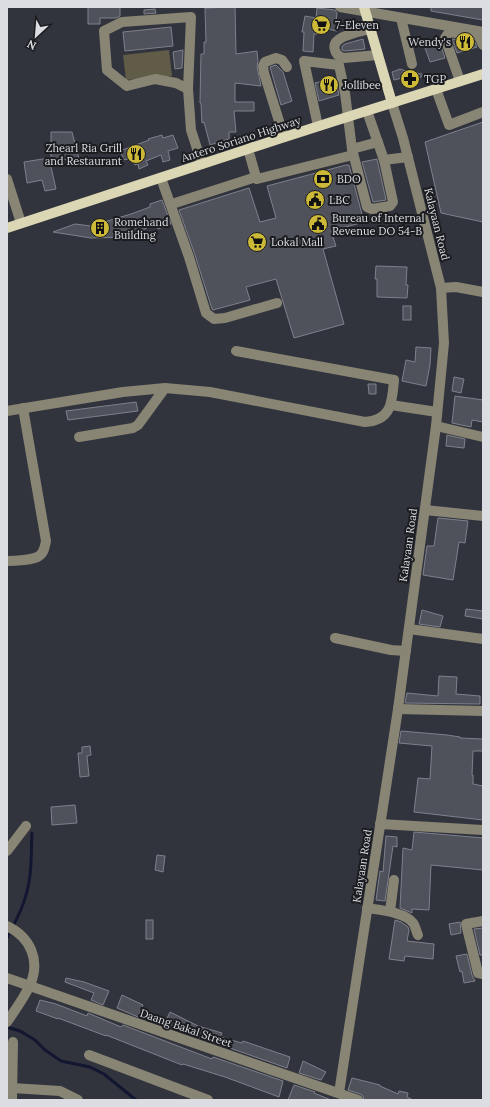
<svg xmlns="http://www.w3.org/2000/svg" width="490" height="1107" font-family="Lora,serif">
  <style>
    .green { fill: #605c47 }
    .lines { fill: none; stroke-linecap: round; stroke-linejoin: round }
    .stream { stroke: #121631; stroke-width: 3 }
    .building { fill: #4f515b; stroke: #7e818b }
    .minor { stroke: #888575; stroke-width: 10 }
    .major { stroke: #dbd6b4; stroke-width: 10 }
    .labels { text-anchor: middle; stroke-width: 4; stroke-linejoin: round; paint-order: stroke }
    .poi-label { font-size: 11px; fill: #dcdde3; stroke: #1b1c20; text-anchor: start }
    .street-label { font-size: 11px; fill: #dcdde3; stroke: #1b1c20 }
  </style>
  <rect width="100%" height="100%" fill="#32343d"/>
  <polygon class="green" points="169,50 172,76 126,80 123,55"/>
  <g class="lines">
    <g class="stream">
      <path d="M7,938C14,924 22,911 26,895C32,876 31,854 32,833"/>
      <polyline points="7,1027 20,1031 35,1040 45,1050 61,1061 90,1067 104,1074 136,1100"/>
    </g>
  </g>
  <g class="building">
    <polygon points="88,7 120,7 120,16 116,18 100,18 100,24 88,24"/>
    <polygon points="235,7 236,54 257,51 258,61 257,67 261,86 235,83 235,102 254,102 254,111 234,111 236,132 229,132 229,139 210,145 204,122 202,123 201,104 200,103 201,54 204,54 204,42 206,42 205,8"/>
    <polygon points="431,7 483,7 483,20 431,11"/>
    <polygon points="317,8 335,10 337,13 336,22 339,22 337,31 318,27 317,34 314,34 313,52 303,51 304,32 302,32 305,16 316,18"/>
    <polygon points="155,9 156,13 144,14 144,10"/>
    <polygon points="171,27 173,46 125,51 123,32"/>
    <polygon points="363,39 365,49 345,51 342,50 342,46 345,44"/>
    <polygon points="452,39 475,42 477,47 457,53"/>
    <polygon points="439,40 445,58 430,62 424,45"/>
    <polygon points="183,50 182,68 175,69 173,52"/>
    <polygon points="276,65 283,72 292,101 281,105 270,67"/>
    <polygon points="400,69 406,71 426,75 403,84 402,78 394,80 392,72"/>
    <polygon points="335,78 339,95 319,101 315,83"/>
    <polygon points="483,122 483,222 441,213 425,142"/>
    <polygon points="51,132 72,132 79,159 51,160"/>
    <polygon points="162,135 163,138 173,135 178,148 168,151 170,160 163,162 161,155 146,161 148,165 139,169 138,164 135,165 131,158 124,160 120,151 149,140 148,139"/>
    <polygon points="49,158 56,189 45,191 42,180 27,183 24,162"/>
    <polygon points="377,159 386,200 373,202 362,162"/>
    <polygon points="346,165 349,165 364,222 331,231 336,246 323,249 344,324 294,338 276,279 246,287 250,300 213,310 212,309 195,255 179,210 249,188 260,222 276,218 267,186"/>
    <polygon points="162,200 171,224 158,229 156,223 130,237 91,238 53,232 75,224 91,226 131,214 150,207 150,204"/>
    <polygon points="376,266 407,267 406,285 408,285 407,298 377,297 377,279 375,279"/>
    <rect x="403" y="306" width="8" height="14"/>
    <polygon points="416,347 431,348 430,365 426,386 402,381 406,360 415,362"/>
    <polygon points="454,377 464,379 461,393 452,391"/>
    <polygon points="368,384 376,384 376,394 369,394"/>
    <polygon points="455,396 483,400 483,422 472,420 471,427 452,423"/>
    <polygon points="136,402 138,411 68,420 66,411"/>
    <polygon points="447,435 465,439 464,448 446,446"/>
    <polygon points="438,518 468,521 465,543 459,542 453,580 423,575 427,546 434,546"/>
    <polygon points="466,609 483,611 483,619 465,616"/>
    <polygon points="422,610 443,616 440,627 419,624"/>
    <polygon points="439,676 457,677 456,694 480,696 480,704 405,703 407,693 438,696"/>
    <polygon points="401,731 447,735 460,737 460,738 483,739 483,751 473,751 472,775 473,775 473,784 483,786 483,820 414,812 418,778 430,779 432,746 399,743"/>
    <polygon points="90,746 91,755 87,756 89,776 80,777 78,753 82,753 82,747"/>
    <polygon points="75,805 77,823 52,825 51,807"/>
    <polygon points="414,832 483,838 483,870 431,865 429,910 412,909 412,913 400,908 403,848 412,850"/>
    <polygon points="386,836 397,837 397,847 393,846 385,901 376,900 380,871 383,872"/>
    <polygon points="157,855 165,856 163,872 155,870"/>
    <rect x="146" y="920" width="7" height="19"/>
    <polygon points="395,920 401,922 408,927 409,930 407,941 434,944 433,959 405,956 404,961 389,959"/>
    <polygon points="460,922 461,933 451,935 449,924"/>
    <polygon points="483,928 483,955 480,955 474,929"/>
    <polygon points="467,954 472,975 475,981 464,983 462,971 460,972 456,956"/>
    <polygon points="66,978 84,982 109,991 103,1005 91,1000 94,993 65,982"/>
    <polygon points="122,995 143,1005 138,1017 117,1008"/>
    <polygon points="40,1000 56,1004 87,1016 88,1013 121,1027 123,1025 212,1059 213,1057 283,1081 279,1097 225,1077 183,1064 182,1065 106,1035 106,1036 58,1018 58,1019 36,1011"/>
    <polygon points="170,1012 198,1026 222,1033 220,1037 242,1043 243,1041 290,1057 287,1068 164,1025"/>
    <polygon points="303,1061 326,1072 321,1080 299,1073"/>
    <polygon points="352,1078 380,1085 380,1086 398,1094 399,1091 408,1093 407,1097 413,1100 364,1100 363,1096 360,1094 348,1090"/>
    <polygon points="294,1085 315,1092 314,1093 331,1100 288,1100"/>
  </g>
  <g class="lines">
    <g class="minor">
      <polyline points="340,7 483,32"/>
      <polyline points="401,18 412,64"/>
      <path d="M370,29C360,32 330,36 335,50C336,55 340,57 344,58L378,55"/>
      <polyline points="460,81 445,38 449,32 479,36 483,45"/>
      <polyline points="188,89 176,83 155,79 127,86 107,70 104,31 122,22 191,17 188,89 191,130 202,164"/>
      <polyline points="436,89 449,125 483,112"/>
      <polyline points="318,126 304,61 339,65 345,93 352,149 367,207 372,209 390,206 393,202 384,160 367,111"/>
      <polyline points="284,137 264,73 263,66 265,62 276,58 282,60 287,67"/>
      <polyline points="248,149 256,177 257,179 353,155"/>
      <polyline points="352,149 378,142"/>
      <polyline points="384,160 408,157"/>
      <polyline points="161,178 189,257 206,313 214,319 225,318 277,303"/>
      <polyline points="7,179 21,223"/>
      <polyline points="172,204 256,177"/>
      <polyline points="441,288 456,287 483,292"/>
      <polyline points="391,405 437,412"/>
      <path d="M7,411L123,392L165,388L210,392L365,422C392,420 392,402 394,380L236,351"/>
      <polyline points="436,426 483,437"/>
      <polyline points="79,437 133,428 138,425 165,388"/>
      <polyline points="425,510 483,516"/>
      <path d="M7,561C14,561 34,560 39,556C44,553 45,546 46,541L23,408"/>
      <polyline points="409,629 483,639"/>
      <polyline points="335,638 391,650 406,651"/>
      <polyline points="398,709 483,711"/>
      <polyline points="380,824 483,830"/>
      <polyline points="7,851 26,826"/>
      <path d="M367,908C379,910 405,912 413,923C415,925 416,931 418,935"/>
      <polyline points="390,911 394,880"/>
      <polyline points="483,921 466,924 478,973 483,974"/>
      <path d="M7,926C30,937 41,960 30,985C24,998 15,1010 7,1022"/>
      <polyline points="7,978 358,1100"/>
      <polyline points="89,1055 208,1100"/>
      <polyline points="12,1088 60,1091 78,1100"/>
      <polyline points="339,1093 398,709 436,426 444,343 441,288 403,138 392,103"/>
      <polyline points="12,1100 13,1042"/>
    </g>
    <g class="major">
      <polyline points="364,7 392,103"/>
      <path d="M7,228L248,149C326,123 405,99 483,74"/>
    </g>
  </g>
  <defs>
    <symbol id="supermarket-disc" viewBox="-11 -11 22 22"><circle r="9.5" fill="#cdb938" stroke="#1b1c20"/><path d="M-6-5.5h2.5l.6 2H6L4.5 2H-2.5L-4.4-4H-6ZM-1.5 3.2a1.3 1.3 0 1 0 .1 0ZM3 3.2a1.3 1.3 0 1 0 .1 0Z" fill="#111"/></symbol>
    <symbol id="restaurant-disc" viewBox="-11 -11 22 22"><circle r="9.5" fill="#cdb938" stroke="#1b1c20"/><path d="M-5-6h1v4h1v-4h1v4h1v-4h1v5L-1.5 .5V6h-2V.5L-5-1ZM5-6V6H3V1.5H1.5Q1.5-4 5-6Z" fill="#111"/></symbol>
    <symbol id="pharmacy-disc" viewBox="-11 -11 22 22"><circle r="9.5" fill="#cdb938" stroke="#1b1c20"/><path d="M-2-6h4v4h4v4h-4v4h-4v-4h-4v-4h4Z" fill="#111"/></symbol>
    <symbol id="bank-disc" viewBox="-11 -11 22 22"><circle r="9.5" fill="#cdb938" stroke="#1b1c20"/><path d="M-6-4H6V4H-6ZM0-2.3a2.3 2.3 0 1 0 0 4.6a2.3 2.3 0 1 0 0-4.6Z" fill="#111"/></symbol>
    <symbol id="civic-disc" viewBox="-11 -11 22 22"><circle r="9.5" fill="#cdb938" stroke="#1b1c20"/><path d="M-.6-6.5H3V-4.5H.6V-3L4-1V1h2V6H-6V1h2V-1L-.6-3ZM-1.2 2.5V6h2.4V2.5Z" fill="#111"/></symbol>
    <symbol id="building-disc" viewBox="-11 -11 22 22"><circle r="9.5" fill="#cdb938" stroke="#1b1c20"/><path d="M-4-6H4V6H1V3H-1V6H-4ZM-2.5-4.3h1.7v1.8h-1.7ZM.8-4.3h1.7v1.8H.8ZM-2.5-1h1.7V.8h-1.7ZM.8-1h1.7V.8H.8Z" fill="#111"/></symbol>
  </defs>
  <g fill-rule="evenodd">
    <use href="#supermarket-disc" x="310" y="14" width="22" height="22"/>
    <use href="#restaurant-disc" x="454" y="31" width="22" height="22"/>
    <use href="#pharmacy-disc" x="399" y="68" width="22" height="22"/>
    <use href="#restaurant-disc" x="318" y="74" width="22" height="22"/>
    <use href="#restaurant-disc" x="125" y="143" width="22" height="22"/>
    <use href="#bank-disc" x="312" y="168" width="22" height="22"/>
    <use href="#civic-disc" x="304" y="189" width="22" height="22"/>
    <use href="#civic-disc" x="307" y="213" width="22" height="22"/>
    <use href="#building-disc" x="89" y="217" width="22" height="22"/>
    <use href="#supermarket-disc" x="246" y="231" width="22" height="22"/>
  </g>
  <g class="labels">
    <g class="poi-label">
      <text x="335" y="29">7-Eleven</text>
      <text x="451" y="46" text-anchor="end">Wendy's</text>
      <text x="424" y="83">TGP</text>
      <text x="343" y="89">Jollibee</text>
      <text x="122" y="152" text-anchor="end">Zhearl Ria Grill<tspan x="122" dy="13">and Restaurant</tspan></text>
      <text x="337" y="183">BDO</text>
      <text x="329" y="204">LBC</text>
      <text x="332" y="222">Bureau of Internal<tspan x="332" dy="13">Revenue DO 54-B</tspan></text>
      <text x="114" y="226">Romehand<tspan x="114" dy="13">Building</tspan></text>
      <text x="271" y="246">Lokal Mall</text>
    </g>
    <g class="street-label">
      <text transform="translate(241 139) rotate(-18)" y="4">Antero Soriano Highway</text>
      <text transform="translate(437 224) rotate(76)" y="4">Kalayaan Road</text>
      <text transform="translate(408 545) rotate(-82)" y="4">Kalayaan Road</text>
      <text transform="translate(362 866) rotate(-81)" y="4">Kalayaan Road</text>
      <text transform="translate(186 1028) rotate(19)" y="4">Daang Bakal Street</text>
    </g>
  </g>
  <rect width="490" height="1107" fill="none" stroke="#dcdde3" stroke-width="16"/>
  <g transform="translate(36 36) rotate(206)" stroke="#1b1c20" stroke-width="3" paint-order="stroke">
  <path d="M0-3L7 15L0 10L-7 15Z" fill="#dcdde3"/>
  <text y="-6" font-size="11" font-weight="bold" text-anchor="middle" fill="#dcdde3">N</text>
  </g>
</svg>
